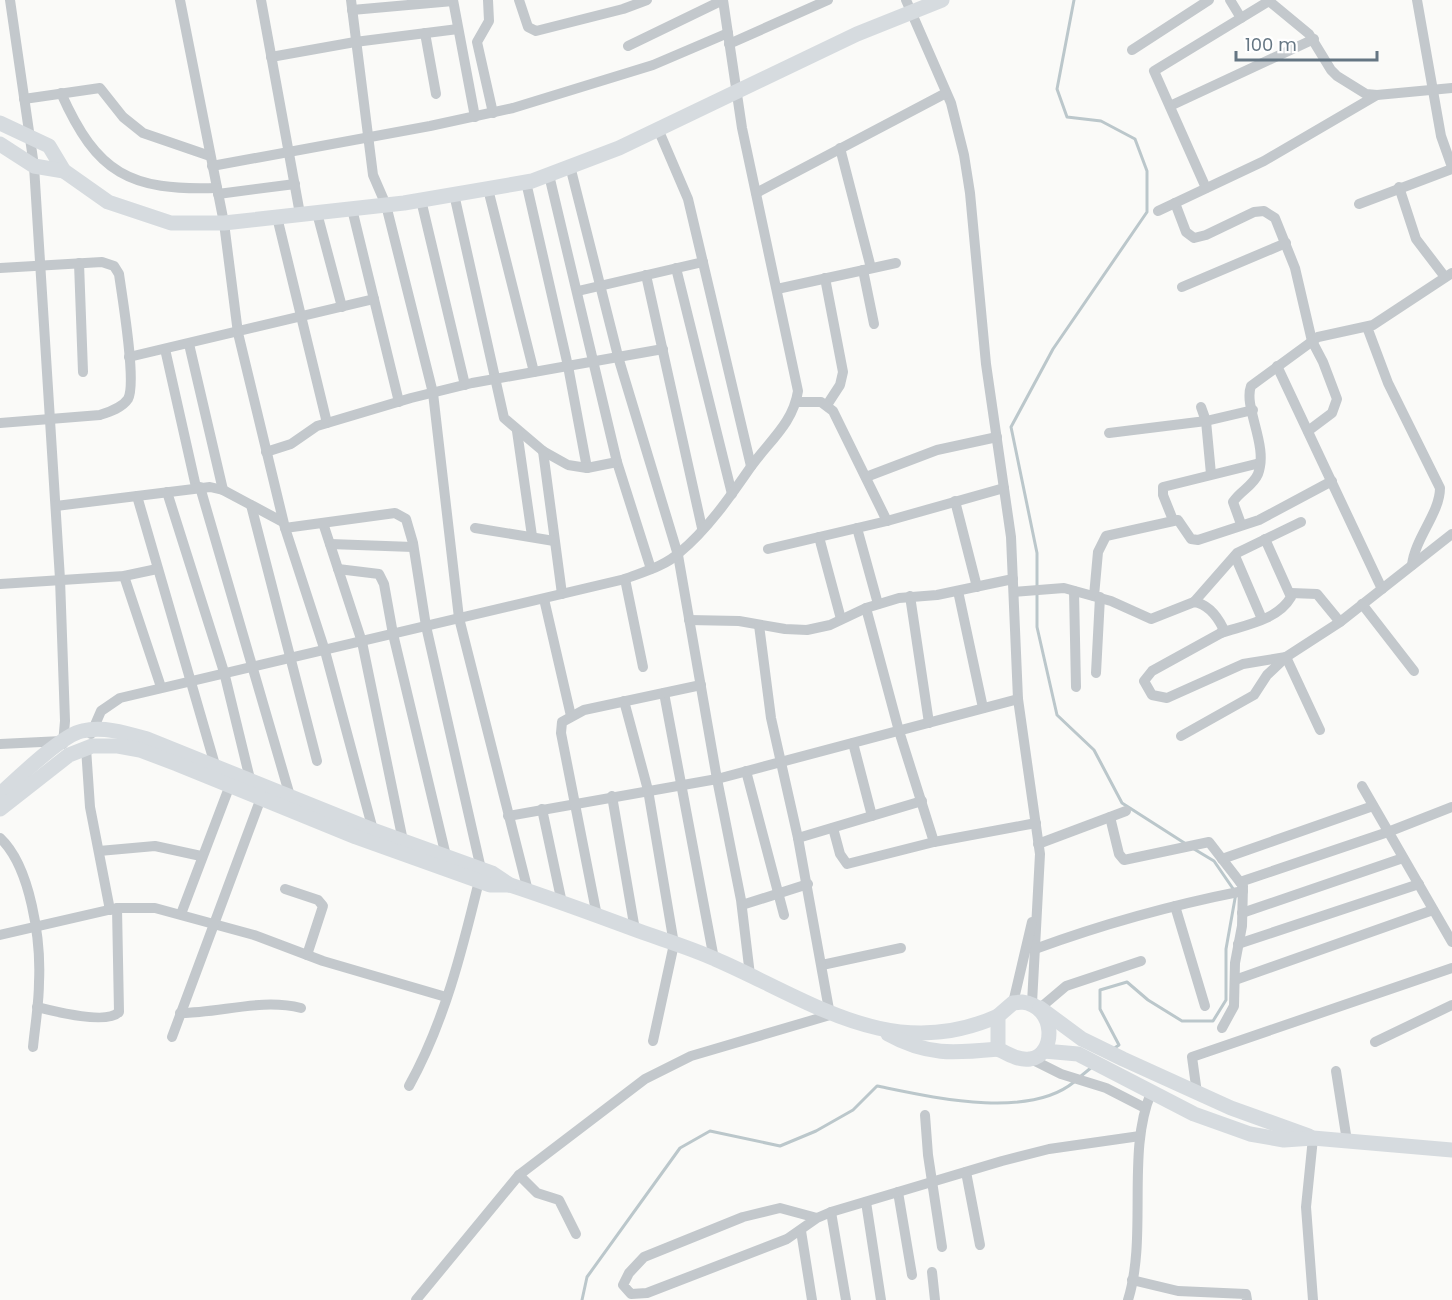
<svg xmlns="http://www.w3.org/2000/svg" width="1452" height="1300" font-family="Poppins,sans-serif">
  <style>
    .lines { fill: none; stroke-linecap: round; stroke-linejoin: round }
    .stream { stroke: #bbc7cb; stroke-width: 3 }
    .street { stroke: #c3c8cc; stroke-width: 10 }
    .secondary { stroke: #d6dbdf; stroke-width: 15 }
  </style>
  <rect width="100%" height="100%" fill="#fafaf8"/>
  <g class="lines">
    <g class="stream">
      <polyline points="1037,586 1037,553 1011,427 1053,349 1147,212 1147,171 1135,139 1101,121 1067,117 1057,89 1074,0"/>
      <polyline points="1037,593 1037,627 1057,715 1094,750 1122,803 1186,844"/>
      <polyline points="1113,1049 1119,1045 1100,1009 1100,990 1127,982 1148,1000 1182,1021 1213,1021 1226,1000 1226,949 1236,893 1214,861 1194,849"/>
      <polyline points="1081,1076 1092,1067"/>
      <path d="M582,1300L587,1277L680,1148L710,1131L780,1146L816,1131L853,1110L877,1086C931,1097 1028,1120 1074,1082"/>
    </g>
    <g class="street">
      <polyline points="10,0 34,166 60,579 65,721 63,744"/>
      <polyline points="180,0 224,223 238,333 285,528 325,651 373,830"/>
      <polyline points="261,0 300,214"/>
      <polyline points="351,0 373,175 386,205 433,393 459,618 528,891"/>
      <polyline points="453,0 475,117"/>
      <polyline points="488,0 489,21 477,42 493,113"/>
      <polyline points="519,0 528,27 536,31 623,9 647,0"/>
      <polyline points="906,0 951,103 964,155 970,193 986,364 1011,537 1018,699 1040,854 1032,1003"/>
      <polyline points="1230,0 1241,18"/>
      <polyline points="1417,0 1441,136 1452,167"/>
      <polyline points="352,10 453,1"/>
      <polyline points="425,33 436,94"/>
      <polyline points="729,44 828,0"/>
      <polyline points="628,46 723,0"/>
      <polyline points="1132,50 1209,0"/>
      <polyline points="271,57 355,42 458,29"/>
      <path d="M61,93C97,174 130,191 217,188"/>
      <polyline points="24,99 100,88 123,117 143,133 210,156"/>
      <polyline points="1170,106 1314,39"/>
      <polyline points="658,129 688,199 751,466"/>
      <polyline points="840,148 871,268"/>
      <polyline points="212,166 430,126 513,108 653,65 728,33"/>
      <polyline points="570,166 619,360 678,555 717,779 741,900 750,975"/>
      <polyline points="549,175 617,462 651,569"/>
      <polyline points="526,182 568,366 587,468"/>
      <polyline points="1399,187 1416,239 1445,277"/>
      <polyline points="1206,188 1154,71 1269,1 1309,34 1331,70 1337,76 1366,94 1377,95 1452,88"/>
      <polyline points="488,189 534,372"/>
      <polyline points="756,193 946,93"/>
      <polyline points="218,194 295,184"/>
      <polyline points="454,194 504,418 543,451 568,465 587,468 617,462"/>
      <polyline points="421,200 465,385"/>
      <polyline points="1175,203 1186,232 1194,238 1206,235 1254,212 1264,211 1275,218 1295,268 1312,341 1323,362 1337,399 1332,413 1308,431"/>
      <polyline points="1359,204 1452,169"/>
      <polyline points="352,209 399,402"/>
      <polyline points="1158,211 1264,161 1377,95"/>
      <polyline points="317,213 342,307"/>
      <polyline points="277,217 327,423"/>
      <polyline points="79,263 83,372"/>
      <path d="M0,268L102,262L114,266L119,274C122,296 137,383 128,399C122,408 109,412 100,415L0,423"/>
      <polyline points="676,268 732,494"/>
      <polyline points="863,270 874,324"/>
      <polyline points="646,275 702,528"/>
      <polyline points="825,278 843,372 840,385 827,405"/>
      <polyline points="1182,287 1286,243"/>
      <polyline points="777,289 896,263"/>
      <polyline points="578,291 703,262"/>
      <path d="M1367,327L1388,383L1440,488C1440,513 1415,538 1412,565"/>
      <polyline points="189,344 223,490"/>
      <polyline points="165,349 196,487"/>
      <polyline points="129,357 374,299"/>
      <polyline points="1277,366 1382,589"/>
      <polyline points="796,402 821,402 833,411 887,521"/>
      <polyline points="1201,407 1206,421 1211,474"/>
      <polyline points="517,431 532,536"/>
      <polyline points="1109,433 1206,421 1253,410"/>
      <polyline points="543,451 562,594"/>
      <polyline points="266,452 291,444 317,426 411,398 472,383 663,349"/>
      <polyline points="866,477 937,450 997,437"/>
      <polyline points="200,487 290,796"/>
      <polyline points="167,492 224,672 250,779"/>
      <polyline points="137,496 215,765"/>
      <polyline points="955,501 977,587"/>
      <polyline points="251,505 317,761"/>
      <polyline points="56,506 210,487 223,490 283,522"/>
      <polyline points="1173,520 1163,495 1163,487 1260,463"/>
      <polyline points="323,523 362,642 403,841"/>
      <path d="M1241,524L1233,502C1240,491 1253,486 1258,474C1269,446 1243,407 1251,386L1318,337L1373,325L1452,273"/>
      <polyline points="285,528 395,513 406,519 413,543 426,626 481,869"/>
      <polyline points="475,528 554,541"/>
      <polyline points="857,528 878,604"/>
      <polyline points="819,537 841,619"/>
      <polyline points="330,544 413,547"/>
      <polyline points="768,549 887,521 1004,488"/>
      <polyline points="1235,556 1262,619"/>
      <polyline points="338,569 379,574 384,584 393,634 446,856"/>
      <polyline points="124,576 161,687"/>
      <polyline points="625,579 643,667"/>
      <polyline points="0,584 124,576 157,569"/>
      <polyline points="958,591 983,708"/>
      <polyline points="1074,591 1076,687"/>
      <path d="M1014,592L1064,588L1111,601L1151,619L1194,602C1207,604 1217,616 1223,628L1221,633L1152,671L1144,681L1152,695L1167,698L1243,664L1286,657L1320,730"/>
      <polyline points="1291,593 1317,594 1340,622"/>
      <polyline points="910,596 929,723"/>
      <polyline points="1094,596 1098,552 1106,536 1178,520 1191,539 1198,540 1259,520 1332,481"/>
      <polyline points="544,599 571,716"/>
      <polyline points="1194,602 1237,553 1301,522"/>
      <polyline points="1362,604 1414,671"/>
      <polyline points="866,608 899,731 934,842"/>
      <polyline points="689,620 739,621 785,629 807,630 830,625 866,608 899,598 937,595 1013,579"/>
      <path d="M1221,633C1245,625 1278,620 1291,597L1265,539"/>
      <polyline points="1096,673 1100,597"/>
      <polyline points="664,693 714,959"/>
      <polyline points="624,701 648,790 674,944 653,1041"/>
      <path d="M91,734L101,711L120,698L625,579C643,572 665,566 679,553C707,530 730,497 750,468C768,442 793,424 798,391L742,128L723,0"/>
      <polyline points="1181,736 1254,695 1267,675 1286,657 1340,622 1452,534"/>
      <polyline points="853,743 872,816"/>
      <polyline points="0,744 62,741"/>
      <polyline points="86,748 90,807 110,910"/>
      <polyline points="746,771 784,915"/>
      <polyline points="1362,786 1452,942"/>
      <polyline points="612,796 635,930"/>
      <polyline points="542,809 562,903"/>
      <polyline points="508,816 717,779 1018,699"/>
      <polyline points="1110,817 1119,854 1124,860 1209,842 1243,886 1242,926 1235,963 1234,1006 1222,1028"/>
      <polyline points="833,828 840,854 847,864 934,842 1036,823"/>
      <path d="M0,838C31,867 41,941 39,982C39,1004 35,1026 33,1047"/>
      <polyline points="798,838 922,801"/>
      <polyline points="1038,844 1126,811"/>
      <polyline points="99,851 155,846 201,856"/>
      <polyline points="1222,859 1373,806"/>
      <polyline points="1240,882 1388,832 1452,807"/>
      <polyline points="285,889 318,900 323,906 307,955"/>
      <polyline points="742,905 808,884"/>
      <polyline points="1175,906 1205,1006"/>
      <polyline points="1242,913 1403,858"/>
      <polyline points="181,914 230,785"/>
      <polyline points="597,916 561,733 562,722 584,710 701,685"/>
      <polyline points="0,935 117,908 155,908 254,935 323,961 446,997"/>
      <polyline points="1238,944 1419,884"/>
      <path d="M1035,949C1103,924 1172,905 1243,891"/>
      <polyline points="822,965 901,948"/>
      <polyline points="1235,980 1433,910"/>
      <polyline points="1013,1003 1032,922"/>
      <path d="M37,1007C53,1011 107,1025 119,1012L117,908"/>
      <polyline points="1040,1008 1066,986 1141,961"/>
      <path d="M180,1013C221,1013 261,998 301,1008"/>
      <polyline points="172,1037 261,798"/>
      <polyline points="1375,1042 1452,1005"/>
      <polyline points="1031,1059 1061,1074 1106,1088 1145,1108"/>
      <polyline points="1336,1071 1347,1141"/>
      <path d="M409,1086C444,1023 462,951 479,881"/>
      <polyline points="1197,1093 1192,1057 1452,968"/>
      <polyline points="925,1115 928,1155 942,1247"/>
      <polyline points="966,1172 980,1245"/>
      <polyline points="519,1175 537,1193 559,1200 576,1234"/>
      <polyline points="898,1192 912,1275"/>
      <polyline points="866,1202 881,1300"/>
      <polyline points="831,1212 846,1300"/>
      <polyline points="817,1218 780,1208 743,1217 644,1257 629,1273 623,1285 631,1294 647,1293 787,1239 817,1218 831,1212 1002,1161 1049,1149 1140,1136"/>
      <polyline points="801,1231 812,1300"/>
      <polyline points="932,1272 935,1300"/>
      <polyline points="1132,1280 1178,1291 1246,1294 1247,1300"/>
      <polyline points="416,1300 519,1175 645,1079 691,1056 830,1015 798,838 771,718 759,625"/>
      <path d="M1128,1300C1148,1236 1126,1152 1151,1093"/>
      <polyline points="1313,1300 1306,1207 1313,1138"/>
    </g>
    <g class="secondary">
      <polyline points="0,123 49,146 64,171 108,202 171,223 224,223 404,203 532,181 619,148 857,34 942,0"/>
      <polyline points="0,144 34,166 64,171"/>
      <path d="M0,794C18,778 62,735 82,731C104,726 126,733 147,739L373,830L492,873L510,885C553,899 596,915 639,931C664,940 691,948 715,959C810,1000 892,1064 998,1016"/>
      <polyline points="0,809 69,755 92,746 118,746 140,750 177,764 356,837 490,885 510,885"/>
      <path d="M1022,1002C1057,1006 1056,1056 1030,1059C1019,1061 1008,1054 998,1049V1016L1013,1003Z"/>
      <polyline points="1040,1008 1082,1039 1123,1059 1231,1108 1309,1136"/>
      <path d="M888,1034C927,1056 955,1053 998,1049"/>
      <polyline points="1044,1051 1078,1054 1194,1114 1250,1134 1284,1140 1313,1138 1452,1150"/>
    </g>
  </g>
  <path d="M1236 51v9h141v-9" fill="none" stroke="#657683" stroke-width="3"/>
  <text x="1245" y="51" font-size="18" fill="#657683" stroke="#ffffff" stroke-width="4.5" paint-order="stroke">100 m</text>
</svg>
